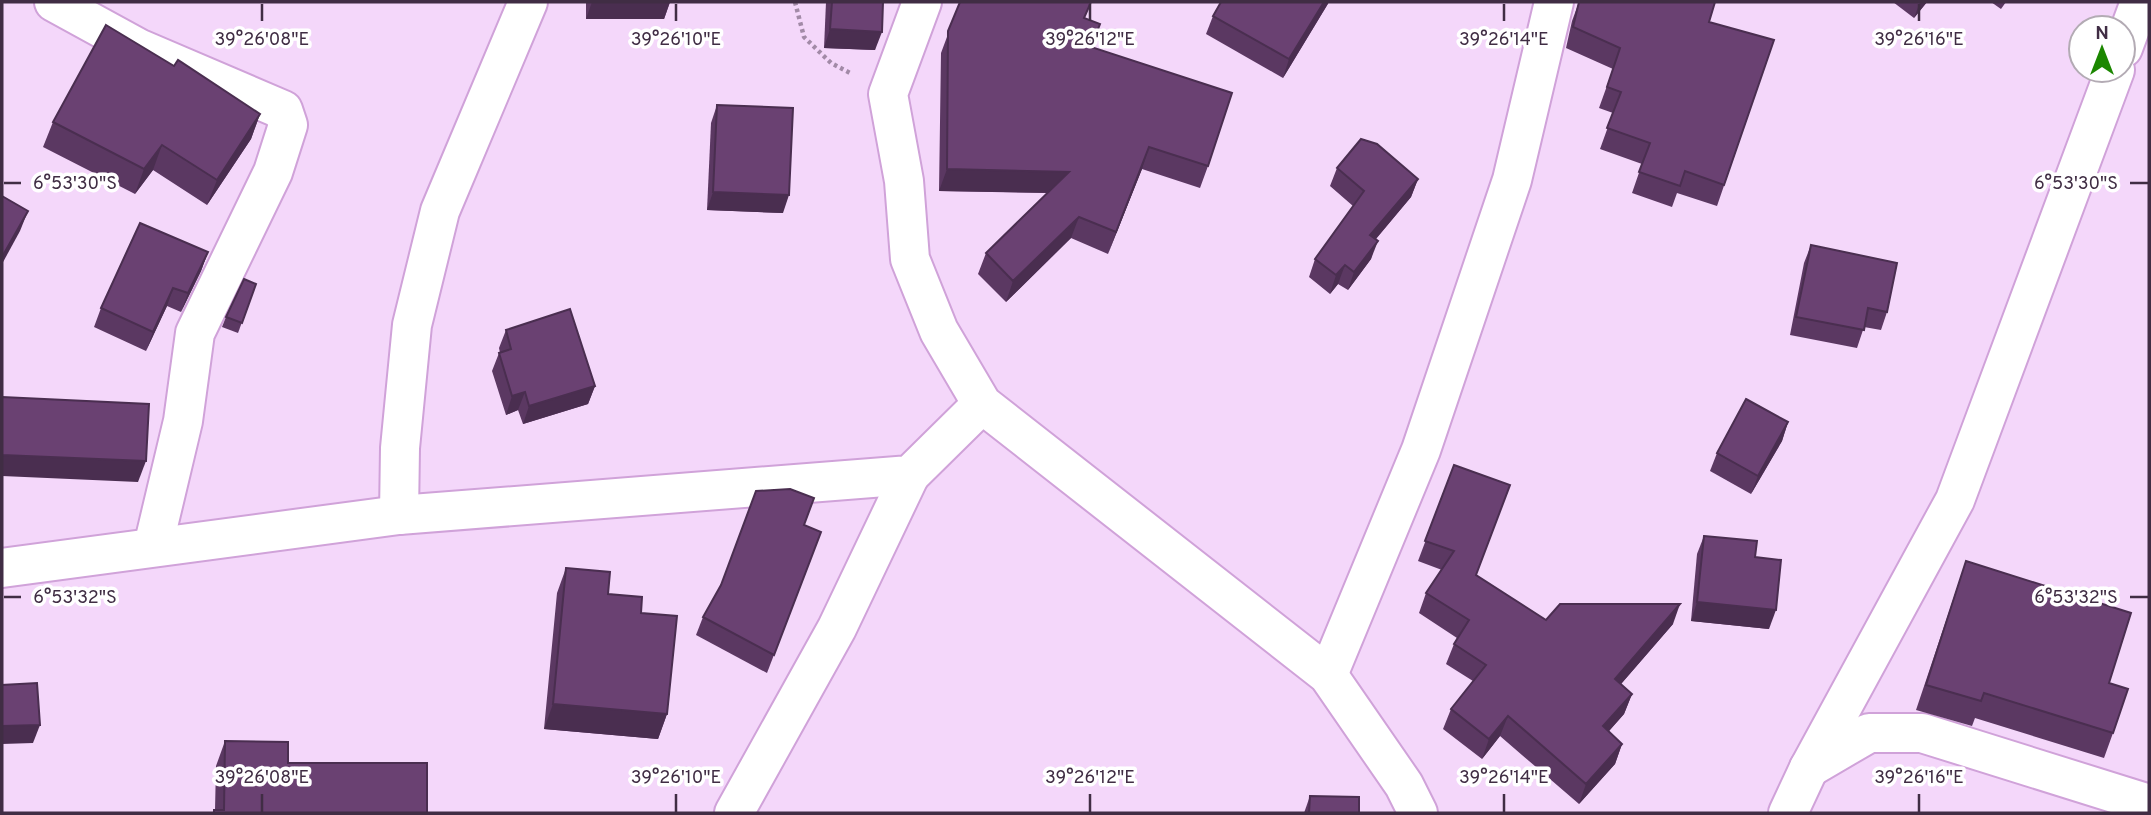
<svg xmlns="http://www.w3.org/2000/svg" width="2151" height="815" font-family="Overpass,sans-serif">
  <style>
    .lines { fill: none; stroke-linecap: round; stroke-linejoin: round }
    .street-casing { stroke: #d0a2d9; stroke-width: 42 }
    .path { stroke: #a28aa7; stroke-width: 4.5; stroke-dasharray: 3.5 3.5; stroke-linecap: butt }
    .street { stroke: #fff; stroke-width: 38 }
    .wall { fill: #5b3862 }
    .shaded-wall { fill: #4a2e50 }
    .building { fill: #6a4172; stroke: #4a2e50; stroke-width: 2 }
    .ticks { fill: none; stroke: #402d44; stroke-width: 2.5 }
    .ticks-label { font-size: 18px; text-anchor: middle; fill: #402d44; stroke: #fff; stroke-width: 7; stroke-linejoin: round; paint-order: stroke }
  </style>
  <rect width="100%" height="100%" fill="#f4d7fa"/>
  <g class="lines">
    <defs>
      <g id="street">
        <polyline points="54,2 138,48 283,110 288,125 273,172 195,333 183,421 153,547"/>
        <polyline points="922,2 888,94 904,181 910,259 939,331 982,404 1328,675 1404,785 1418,813"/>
        <polyline points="2123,48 2140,2"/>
        <polyline points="399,515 400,448 412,325 440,211 528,2"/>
        <polyline points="2,568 399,515 910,475 982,404"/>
        <polyline points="1328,675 1421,450 1512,180 1554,2"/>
        <polyline points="1809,768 1869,733 1922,733 2149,804"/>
        <polyline points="734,813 837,628 910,475"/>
        <polyline points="1788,813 1809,768 1955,500 2115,70"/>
      </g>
    </defs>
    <use href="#street" class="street-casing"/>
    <polyline class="path" points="795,2 804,37 831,63 852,74"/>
    <use href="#street" class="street"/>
  </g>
  <g class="wall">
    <polygon points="586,2 670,2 664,19 586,19"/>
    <polygon points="826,2 883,2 875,50 824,48"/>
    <polygon points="960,2 1085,18 1091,47 1208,166 1200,188 1142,169 1108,254 1071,238 1006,302 978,274 986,253 1047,193 939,191 941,53"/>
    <polygon points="1221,2 1329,2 1283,78 1206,34 1213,16"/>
    <polygon points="1579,2 1709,22 1774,40 1717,206 1677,193 1672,207 1632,193 1642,164 1600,149 1613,113 1599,108 1613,69 1566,48 1572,21"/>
    <polygon points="1893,2 1927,2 1914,18"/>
    <polygon points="1991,2 2006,2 2001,9"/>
    <polygon points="174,66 260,114 251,139 207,205 153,170 135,194 43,147 53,122"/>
    <polygon points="717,105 783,213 707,210 711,123"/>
    <polygon points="1337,168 1418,179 1411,197 1376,239 1371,259 1348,290 1338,284 1330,294 1309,277 1315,259 1353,206 1330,186"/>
    <polygon points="1811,245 1887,312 1881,330 1864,327 1857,348 1790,335 1804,263"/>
    <polygon points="208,252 201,271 181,312 167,306 146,351 94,327 101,308"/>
    <polygon points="256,284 238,333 222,327 226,317"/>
    <polygon points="506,330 595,386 588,404 523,424 518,410 506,415 492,371 499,353 500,353 499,348"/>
    <polygon points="1788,422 1782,441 1751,494 1710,471 1717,453"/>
    <polygon points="1454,465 1476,575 1546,620 1673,624 1621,684 1632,694 1624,714 1608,732 1622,744 1615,764 1579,804 1500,736 1482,759 1443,729 1451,709 1473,681 1446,664 1454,644 1457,638 1419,613 1426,593 1442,570 1418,561"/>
    <polygon points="804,525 821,532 767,673 696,635 703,617"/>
    <polygon points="1704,536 1755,557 1769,629 1691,621 1697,554"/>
    <polygon points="1966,561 2109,683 2113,733 2104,758 1975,718 1972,726 1916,710"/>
    <polygon points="566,568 608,594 641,613 667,714 658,739 544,729 557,593"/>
    <polygon points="225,741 288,763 427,813 212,813 214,810 215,810 216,766"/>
    <polygon points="1310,796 1359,813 1304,813"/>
  </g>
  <g class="shaded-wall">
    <polygon points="592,2 670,2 664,19 586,19"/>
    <polygon points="1324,2 1329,2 1283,78 1289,59"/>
    <polygon points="1920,2 1927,2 1914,18"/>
    <polygon points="830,29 882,32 875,50 824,48"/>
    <polygon points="260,114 251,139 207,205 217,180"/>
    <polygon points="162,145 153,170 135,194 144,169"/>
    <polygon points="1149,147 1142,169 1108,254 1116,232"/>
    <polygon points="947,169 1069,172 1061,193 939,191"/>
    <polygon points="1418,179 1411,197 1363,254 1370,235"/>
    <polygon points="713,192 789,195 783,213 707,210"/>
    <polygon points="28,211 20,231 2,264 2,257"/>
    <polygon points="1079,217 1071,238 1006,302 1013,281"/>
    <polygon points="1378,241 1371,259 1348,290 1354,272"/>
    <polygon points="208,252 201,271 181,312 188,293"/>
    <polygon points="1345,265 1338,284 1330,294 1336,275"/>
    <polygon points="173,288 167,306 146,351 153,332"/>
    <polygon points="595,386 588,404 523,424 529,406"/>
    <polygon points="525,392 518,410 506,415 512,396"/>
    <polygon points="1788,422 1782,441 1751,494 1758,476"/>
    <polygon points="2,455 146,461 138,482 2,476"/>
    <polygon points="1697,602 1776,610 1769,629 1691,621"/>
    <polygon points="1680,604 1673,624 1608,699 1615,679"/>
    <polygon points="1632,694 1624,714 1595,747 1603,726"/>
    <polygon points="553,704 667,714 658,739 544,729"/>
    <polygon points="1508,716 1500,736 1482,759 1489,739"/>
    <polygon points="40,725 33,743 2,744 2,726"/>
    <polygon points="1622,744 1615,764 1579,804 1586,784"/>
  </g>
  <g class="building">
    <polygon points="832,2 883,2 882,32 830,29"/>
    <polygon points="960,2 1091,2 1084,18 1100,24 1091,47 1232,93 1208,166 1149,147 1116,232 1079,217 1013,281 986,253 1069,172 947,169 948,31"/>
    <polygon points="1221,2 1324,2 1289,59 1213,16"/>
    <polygon points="1579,2 1715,2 1709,22 1774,40 1724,185 1685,171 1680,186 1639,172 1650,143 1607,128 1621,92 1607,87 1620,48 1573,27"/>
    <polygon points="106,25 174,66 178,60 260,114 217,180 162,145 144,169 53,122"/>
    <polygon points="717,105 793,108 789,195 713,192"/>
    <polygon points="1361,139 1377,144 1418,179 1370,235 1378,241 1354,272 1345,265 1336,275 1315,259 1364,191 1337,168"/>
    <polygon points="2,196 28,211 2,257"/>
    <polygon points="140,223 208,252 188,293 173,288 153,332 101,308"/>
    <polygon points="1811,245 1897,263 1887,312 1868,308 1864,330 1796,317"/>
    <polygon points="244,279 256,284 242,323 226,317"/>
    <polygon points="570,309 595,386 529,406 525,392 512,396 499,353 511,349 506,330"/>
    <polygon points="2,397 149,404 146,461 2,455"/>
    <polygon points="1746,399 1788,422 1758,476 1717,453"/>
    <polygon points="1454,465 1510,485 1476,575 1546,620 1560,604 1680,604 1615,679 1632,694 1603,726 1622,744 1586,784 1508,716 1489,739 1451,709 1486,665 1454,644 1469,620 1426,593 1454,551 1425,541"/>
    <polygon points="790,489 814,498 804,525 821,532 774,655 703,617 721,585 756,491"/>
    <polygon points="1704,536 1757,541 1755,557 1781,560 1776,610 1697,602"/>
    <polygon points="1966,561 2131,613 2109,683 2128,689 2113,733 1984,693 1981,701 1926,685"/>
    <polygon points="566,568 610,572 608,594 642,597 641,613 677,616 667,714 553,704"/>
    <polygon points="37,683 40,725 2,726 2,685"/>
    <polygon points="225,741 288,742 288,763 427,763 427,813 214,813 214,810 224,810"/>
    <polygon points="1310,796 1359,797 1359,813 1309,813"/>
  </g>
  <path class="ticks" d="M262,4V21M676,4V21M1090,4V21M1504,4V21M1919,4V21M4,183H21M2130,183H2148M4,597H21M2130,597H2148M262,794V812M676,794V812M1090,794V812M1504,794V812M1919,794V812"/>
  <g class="ticks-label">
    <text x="262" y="45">39°26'08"E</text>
    <text x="676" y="45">39°26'10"E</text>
    <text x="1090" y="45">39°26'12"E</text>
    <text x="1504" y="45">39°26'14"E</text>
    <text x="1919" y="45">39°26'16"E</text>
    <text x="75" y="189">6°53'30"S</text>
    <text x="2076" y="189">6°53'30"S</text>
    <text x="75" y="603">6°53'32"S</text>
    <text x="2076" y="603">6°53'32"S</text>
    <text x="262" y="783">39°26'08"E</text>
    <text x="676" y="783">39°26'10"E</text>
    <text x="1090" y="783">39°26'12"E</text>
    <text x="1504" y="783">39°26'14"E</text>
    <text x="1919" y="783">39°26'16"E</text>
  </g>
  <rect width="2151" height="815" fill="none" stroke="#402d44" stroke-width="7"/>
  <g transform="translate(2102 49)"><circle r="33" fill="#ffffff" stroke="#b3abb4" stroke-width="2"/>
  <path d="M0-5L12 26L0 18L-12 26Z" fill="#1b8700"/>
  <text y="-10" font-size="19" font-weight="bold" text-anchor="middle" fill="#402d44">N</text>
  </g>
</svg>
